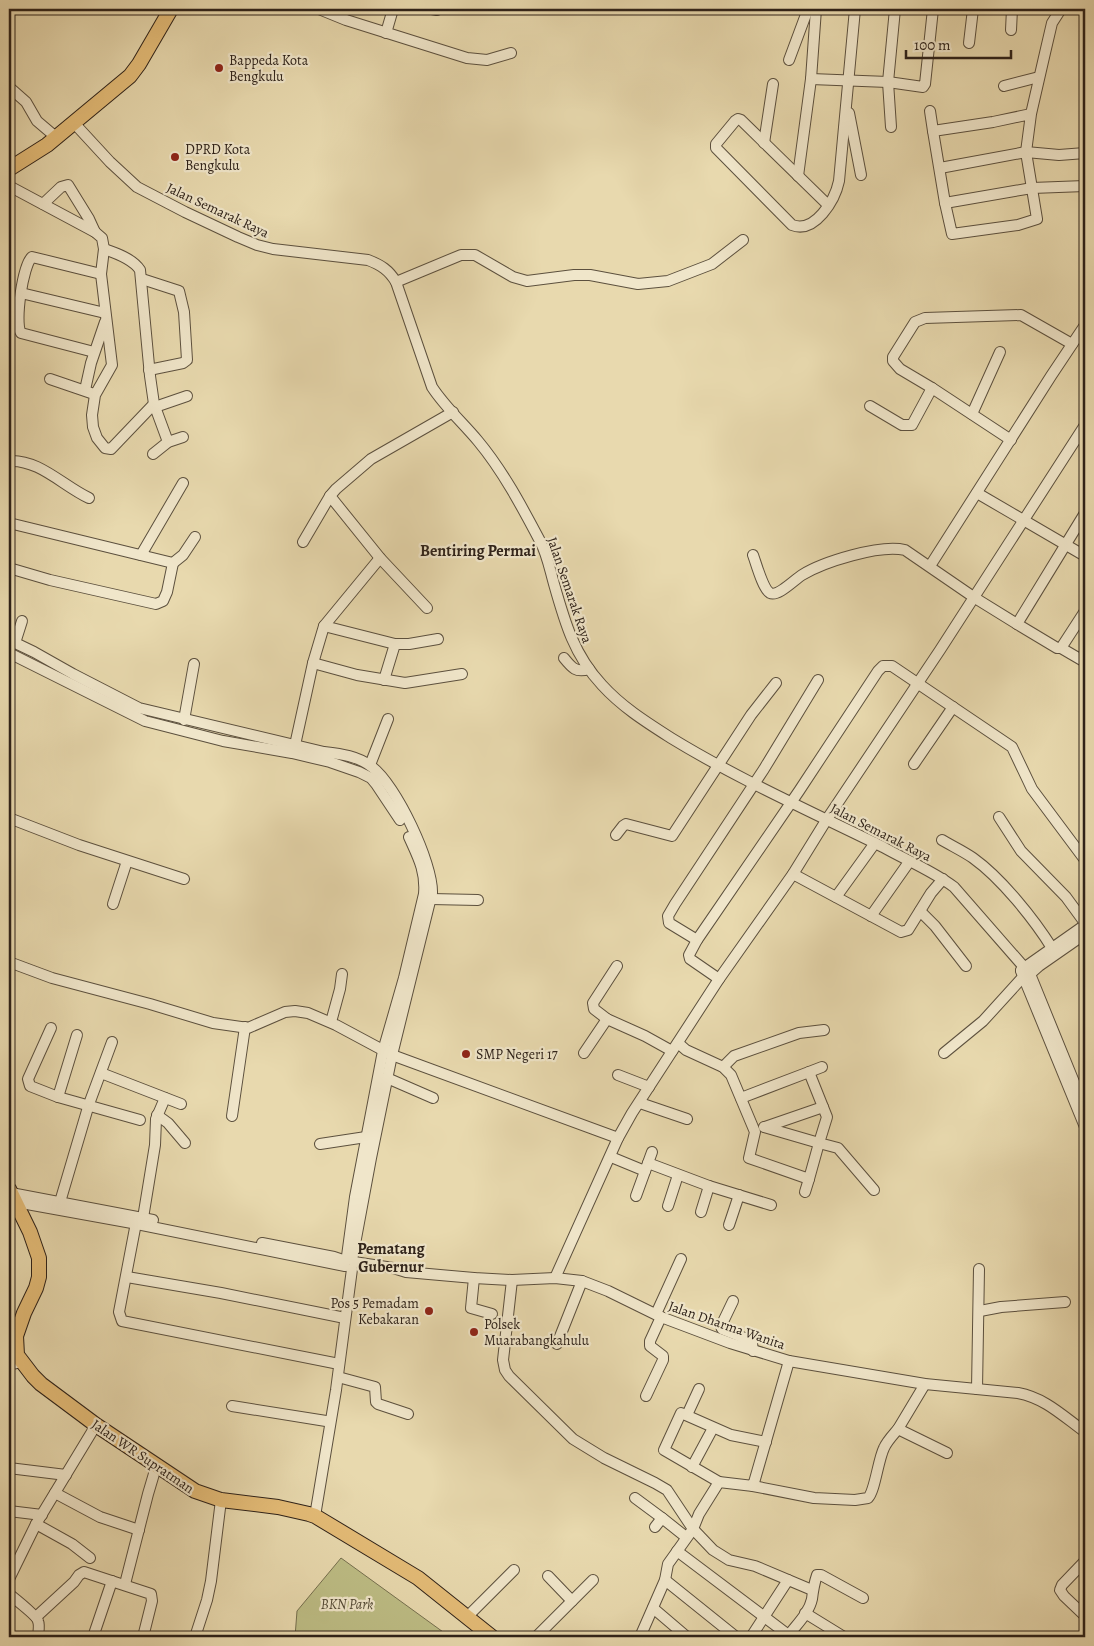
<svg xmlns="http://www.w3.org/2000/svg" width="1094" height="1646" font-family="Alegreya,serif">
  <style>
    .green { fill: #bdbd85; stroke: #76704f }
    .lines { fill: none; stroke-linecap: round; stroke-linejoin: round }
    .minor-casing { stroke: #5c503e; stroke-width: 12 }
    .highway-casing { stroke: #2e2219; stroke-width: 16 }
    .minor { stroke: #f0e6ca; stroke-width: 10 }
    .highway { stroke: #e4bc77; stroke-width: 14 }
    .poi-dot { fill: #8f2418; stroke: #f0e6ca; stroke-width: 2 }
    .labels { text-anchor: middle; stroke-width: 4.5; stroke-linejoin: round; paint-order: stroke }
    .poi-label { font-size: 14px; fill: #2e2219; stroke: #f0e6ca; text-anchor: start }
    .street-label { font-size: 14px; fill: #2e2219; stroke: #f0e6ca }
    .park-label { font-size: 14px; font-style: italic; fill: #524934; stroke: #f0e6ca }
    .quarter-label { font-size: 16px; font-weight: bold; fill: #2e2219; stroke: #f0e6ca }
  </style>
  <rect width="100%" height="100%" fill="#e8d9ae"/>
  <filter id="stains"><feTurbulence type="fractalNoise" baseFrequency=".004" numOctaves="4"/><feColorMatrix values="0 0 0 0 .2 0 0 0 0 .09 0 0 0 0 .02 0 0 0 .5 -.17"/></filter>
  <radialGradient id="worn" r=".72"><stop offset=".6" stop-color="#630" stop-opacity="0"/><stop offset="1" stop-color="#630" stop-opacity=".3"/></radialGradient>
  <polygon class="green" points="341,1558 450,1637 295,1637 297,1611"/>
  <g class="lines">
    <defs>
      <g id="minor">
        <polyline points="319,9 346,20 467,58 487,60 511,53"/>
        <polyline points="432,9 437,10"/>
        <polyline points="1011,30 1012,9"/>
        <polyline points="386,33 393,9"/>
        <polyline points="969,43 973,9"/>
        <polyline points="789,60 808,9"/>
        <polyline points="811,79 888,82 923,87 925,84 933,9"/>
        <polyline points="1004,86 1039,77"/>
        <polyline points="9,87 26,102 37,121 57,138"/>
        <polyline points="930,111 933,131"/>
        <polyline points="849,113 861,175"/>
        <polyline points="1031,114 993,122 933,131 945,203 952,234 1018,225 1037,219 1026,152 1031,114 1045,53 1052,23 1061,9"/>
        <path d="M74,123L110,162L137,187L185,212L238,237L257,245L273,249L368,260C381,265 389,270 396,282L432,387C445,407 463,423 478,441C503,471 522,507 540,541C547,554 550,570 554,584C565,623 574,655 602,685C622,707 646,722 671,738C738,779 812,812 883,847C906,860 933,871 954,887L1030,974L1085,1109"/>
        <polyline points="891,127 888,82 895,9"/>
        <polyline points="764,143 773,84"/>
        <polyline points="940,168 1026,152 1059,155 1085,153"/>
        <polyline points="798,176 811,79 816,9"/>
        <polyline points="9,186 95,232 102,238 104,249 101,274 112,365 95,395 92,415 93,427 97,438 105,448 111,449 154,404 168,442"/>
        <polyline points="945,203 1032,188 1085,186"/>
        <polyline points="43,204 61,187 68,185 89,219 95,232"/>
        <path d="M828,205L741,120L738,119L735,121L716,144V148L792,225C815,234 835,200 839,181L855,9"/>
        <path d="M104,249C116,253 133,259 140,270L150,376L154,404"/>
        <polyline points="142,279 179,291 184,312 187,360 183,363 149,370"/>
        <polyline points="396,282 461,255 475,255 513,277 527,281 574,275 590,275 638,284 668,281 712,264 743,240"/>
        <polyline points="21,293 105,313"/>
        <path d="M94,352L21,333C14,323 23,265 32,257L101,274"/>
        <polyline points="50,379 91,393"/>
        <polyline points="85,390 91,363 105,322"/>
        <polyline points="870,406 902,425 912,425 932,388"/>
        <polyline points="155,407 187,396"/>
        <polyline points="972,414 1000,352"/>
        <polyline points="1011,440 932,388 900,369 893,361 893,357 915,322 925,318 1021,315 1072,344"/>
        <polyline points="153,454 168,442 183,437"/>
        <path d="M9,461C39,459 63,486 89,498"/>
        <polyline points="977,493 1085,556"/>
        <polyline points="330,496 380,558 427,608"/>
        <polyline points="1085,513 1017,624 1057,648 1061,648 1085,662"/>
        <polyline points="9,523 173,563 183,555 195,537"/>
        <polyline points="303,542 330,496 336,489 371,459 453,412"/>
        <polyline points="141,555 183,483"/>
        <path d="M753,555C756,563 763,589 770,593C778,597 794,580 802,575C823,562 880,544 905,550L975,598L1017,624"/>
        <polyline points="930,566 1051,376 1085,325"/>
        <polyline points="9,568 50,580 156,604 163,601 167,592 173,563"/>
        <polyline points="324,626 395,644 409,644 438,639"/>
        <path d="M9,640L34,652L73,674L139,708L324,752C341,754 358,756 372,767C396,785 433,863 432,893L392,1055L371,1158L352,1260"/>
        <polyline points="15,643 22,621"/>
        <polyline points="1061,648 1085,611"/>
        <polyline points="9,653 145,721 223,741 292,753 330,762 359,772 371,778 376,784 400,820"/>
        <path d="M564,658C572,668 576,673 589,669"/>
        <polyline points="313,663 357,675 405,683 462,674"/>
        <polyline points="384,680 395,644"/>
        <polyline points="184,720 194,664"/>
        <polyline points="295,745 313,663 324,626 380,558"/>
        <polyline points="914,764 953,707"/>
        <polyline points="370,765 388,719"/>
        <polyline points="999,817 1021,851 1066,897 1085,923"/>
        <polyline points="9,818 79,845 184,879"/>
        <polyline points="616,835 623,826 626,824 672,836 751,715 776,683"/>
        <path d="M942,840C952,846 963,851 973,858C1001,878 1034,919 1052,948"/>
        <polyline points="793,874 901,932 908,930 931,893 943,879"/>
        <polyline points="836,897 875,843"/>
        <polyline points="431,899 478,900"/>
        <polyline points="113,904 127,861"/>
        <polyline points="920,911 935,926 966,966"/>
        <polyline points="871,916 909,862"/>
        <polyline points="697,940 669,923 668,916 675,904 764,769 818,680"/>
        <polyline points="9,962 52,978 150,1004 213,1023 248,1028 285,1012 295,1011 308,1013 336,1025 392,1055 618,1138"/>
        <polyline points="617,966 593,1003 594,1009 607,1019 645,1036 672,1051"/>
        <polyline points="1021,970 1085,925"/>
        <polyline points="1021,971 1085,1127"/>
        <polyline points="719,979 690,959 689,955 697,940 799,791 878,671 883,666 892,666 1012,747 1032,789 1085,860"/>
        <polyline points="331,1022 340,989 342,974"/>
        <polyline points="51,1028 28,1079 30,1086 58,1097 140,1120"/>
        <polyline points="678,1043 686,1050 723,1067 731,1075 755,1132 749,1158 809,1179 819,1143 764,1127"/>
        <polyline points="584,1053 607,1019"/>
        <polyline points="944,1053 983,1021 1023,977 1030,974 1039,966 1085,934"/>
        <polyline points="723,1067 734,1056 799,1033 824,1030"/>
        <polyline points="809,1072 822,1067"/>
        <polyline points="101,1073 181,1104"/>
        <polyline points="618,1075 649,1087"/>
        <polyline points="387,1078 433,1098"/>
        <polyline points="58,1097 77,1035"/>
        <polyline points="741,1098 809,1072 823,1107 765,1127"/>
        <polyline points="640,1103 687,1119"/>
        <polyline points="823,1107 827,1117 819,1143 838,1148 874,1190"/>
        <polyline points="157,1115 168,1123 185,1143"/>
        <polyline points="232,1116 245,1027"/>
        <polyline points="320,1144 366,1137"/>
        <polyline points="611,1157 645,1171"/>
        <polyline points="648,1163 709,1186 771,1205"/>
        <polyline points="805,1192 809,1179"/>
        <polyline points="11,1193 153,1220"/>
        <polyline points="636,1196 652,1152"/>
        <polyline points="60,1202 89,1104 112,1042"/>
        <polyline points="668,1206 678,1175"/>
        <polyline points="9,1209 16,1202 132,1223 345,1266"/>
        <polyline points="701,1212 709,1186"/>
        <polyline points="136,1223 119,1312 122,1321 334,1363"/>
        <polyline points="142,1224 155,1145 156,1119 165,1098"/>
        <polyline points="729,1225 739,1195"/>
        <polyline points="262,1243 334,1257 346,1261"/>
        <path d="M347,1256L355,1197L383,1051L404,978L424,894C426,871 418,857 409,837"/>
        <path d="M354,1262L393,1268L406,1272L474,1278L512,1280L555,1278L582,1281L608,1291L661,1317L730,1343L789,1361L925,1384L1018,1393C1045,1398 1063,1416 1085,1432"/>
        <polyline points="127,1277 221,1293 340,1317"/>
        <polyline points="474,1278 471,1308 492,1314"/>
        <polyline points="555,1278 618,1138 632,1113 719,979 793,874 827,819 940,650 1085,425"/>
        <polyline points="512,1280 503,1360 505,1370 509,1376 573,1439 604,1458 655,1483 667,1490 693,1529 713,1550 729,1560 755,1566 812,1590"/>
        <polyline points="733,1301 721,1326 722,1329 747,1339 752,1343 753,1351"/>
        <polyline points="980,1311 1001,1307 1065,1302"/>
        <polyline points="656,1314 681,1259"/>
        <polyline points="557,1344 582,1281"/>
        <polyline points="9,1365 21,1362"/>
        <polyline points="338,1377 375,1387 376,1402 378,1404 408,1414"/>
        <polyline points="925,1384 898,1429 947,1453"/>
        <polyline points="977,1389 979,1269"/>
        <polyline points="646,1396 663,1360 663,1356 650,1346 650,1341 661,1317"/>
        <polyline points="232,1406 326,1421"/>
        <polyline points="687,1415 699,1389"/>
        <polyline points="692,1467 713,1428"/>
        <polyline points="9,1468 66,1475"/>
        <polyline points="719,1482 664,1450 681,1413 731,1435 766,1442"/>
        <path d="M753,1486L814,1498L855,1500L868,1498C875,1491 878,1460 884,1448C887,1441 893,1435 898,1429"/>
        <polyline points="55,1493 100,1517 139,1530"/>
        <polyline points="635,1498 662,1518"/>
        <polyline points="9,1511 42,1515"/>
        <polyline points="315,1516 336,1390 352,1269"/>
        <polyline points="36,1524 72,1544 90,1558"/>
        <polyline points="655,1527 662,1518 686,1537"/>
        <polyline points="677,1551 791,1637"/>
        <polyline points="1085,1561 1062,1585 1060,1590 1064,1596 1085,1616"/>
        <polyline points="548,1576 572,1601"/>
        <polyline points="9,1579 36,1524 96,1425"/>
        <polyline points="665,1580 736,1637"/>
        <polyline points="125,1584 148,1494 156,1467"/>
        <path d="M9,1594C14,1598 37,1616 38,1621C40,1626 38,1633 38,1637"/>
        <polyline points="653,1608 687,1637"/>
        <polyline points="805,1613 844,1637"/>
        <polyline points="36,1617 74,1582 79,1575 84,1572 151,1594 152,1601 143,1637"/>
        <polyline points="467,1617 514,1570"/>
        <path d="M788,1636C797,1624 809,1613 812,1599C813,1590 814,1584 817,1575H821L863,1598"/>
        <polyline points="93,1637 112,1581"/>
        <polyline points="195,1637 207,1600 211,1581 221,1500"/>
        <polyline points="536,1637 593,1580"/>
        <polyline points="640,1637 665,1580 668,1564 693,1529 699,1514 719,1482 753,1486 789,1361"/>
        <polyline points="751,1637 788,1580"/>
        <polyline points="892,1637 899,1637"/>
      </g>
      <g id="highway">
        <polyline points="9,169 47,145 130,76 139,64 171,9"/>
        <polyline points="9,1189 30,1232 39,1258 39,1277 36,1288 24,1313 16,1336 17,1355 33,1376 41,1384 96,1425 195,1491 221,1500 278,1507 309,1514 315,1516 418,1578 492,1637"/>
      </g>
    </defs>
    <use href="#minor" class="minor-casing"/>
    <use href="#highway" class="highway-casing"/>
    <use href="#minor" class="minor"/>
    <use href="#highway" class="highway"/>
  </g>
  <g class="poi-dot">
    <circle cx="219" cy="68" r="5"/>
    <circle cx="175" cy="157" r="5"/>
    <circle cx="466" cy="1054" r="5"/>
    <circle cx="429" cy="1311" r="5"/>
    <circle cx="474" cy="1332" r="5"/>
  </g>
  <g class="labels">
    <g class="poi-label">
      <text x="229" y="65">Bappeda Kota<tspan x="229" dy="16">Bengkulu</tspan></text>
      <text x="185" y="154">DPRD Kota<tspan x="185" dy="16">Bengkulu</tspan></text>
      <text x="476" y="1059">SMP Negeri 17</text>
      <text x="419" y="1308" text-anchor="end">Pos 5 Pemadam<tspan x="419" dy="16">Kebakaran</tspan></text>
      <text x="484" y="1329">Polsek<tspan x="484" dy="16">Muarabangkahulu</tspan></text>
    </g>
    <g class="street-label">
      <text transform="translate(218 210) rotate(25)" y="5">Jalan Semarak Raya</text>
      <text transform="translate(570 590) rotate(71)" y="5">Jalan Semarak Raya</text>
      <text transform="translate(881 832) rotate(27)" y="5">Jalan Semarak Raya</text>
      <text transform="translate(727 1325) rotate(19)" y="5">Jalan Dharma Wanita</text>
      <text transform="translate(143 1456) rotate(34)" y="5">Jalan WR Supratman</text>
    </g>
    <g class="park-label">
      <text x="347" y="1609">BKN Park</text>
    </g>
    <g class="quarter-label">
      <text x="478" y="556">Bentiring Permai</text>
      <text x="391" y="1254">Pematang<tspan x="391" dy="18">Gubernur</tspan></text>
    </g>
  </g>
  <rect width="1094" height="1646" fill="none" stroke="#e8d9ae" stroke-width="30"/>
  <rect x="10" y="10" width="1074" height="1626" fill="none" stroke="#2e2219" stroke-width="2.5"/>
  <rect x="15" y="15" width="1064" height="1616" fill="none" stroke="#2e2219"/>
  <path d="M906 50v8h105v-8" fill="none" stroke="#2e2219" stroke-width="2.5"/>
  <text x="914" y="50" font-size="15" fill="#2e2219" stroke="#f0e6ca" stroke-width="4" paint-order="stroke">100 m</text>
  <rect width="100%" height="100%" filter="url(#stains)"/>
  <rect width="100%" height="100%" fill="url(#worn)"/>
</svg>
